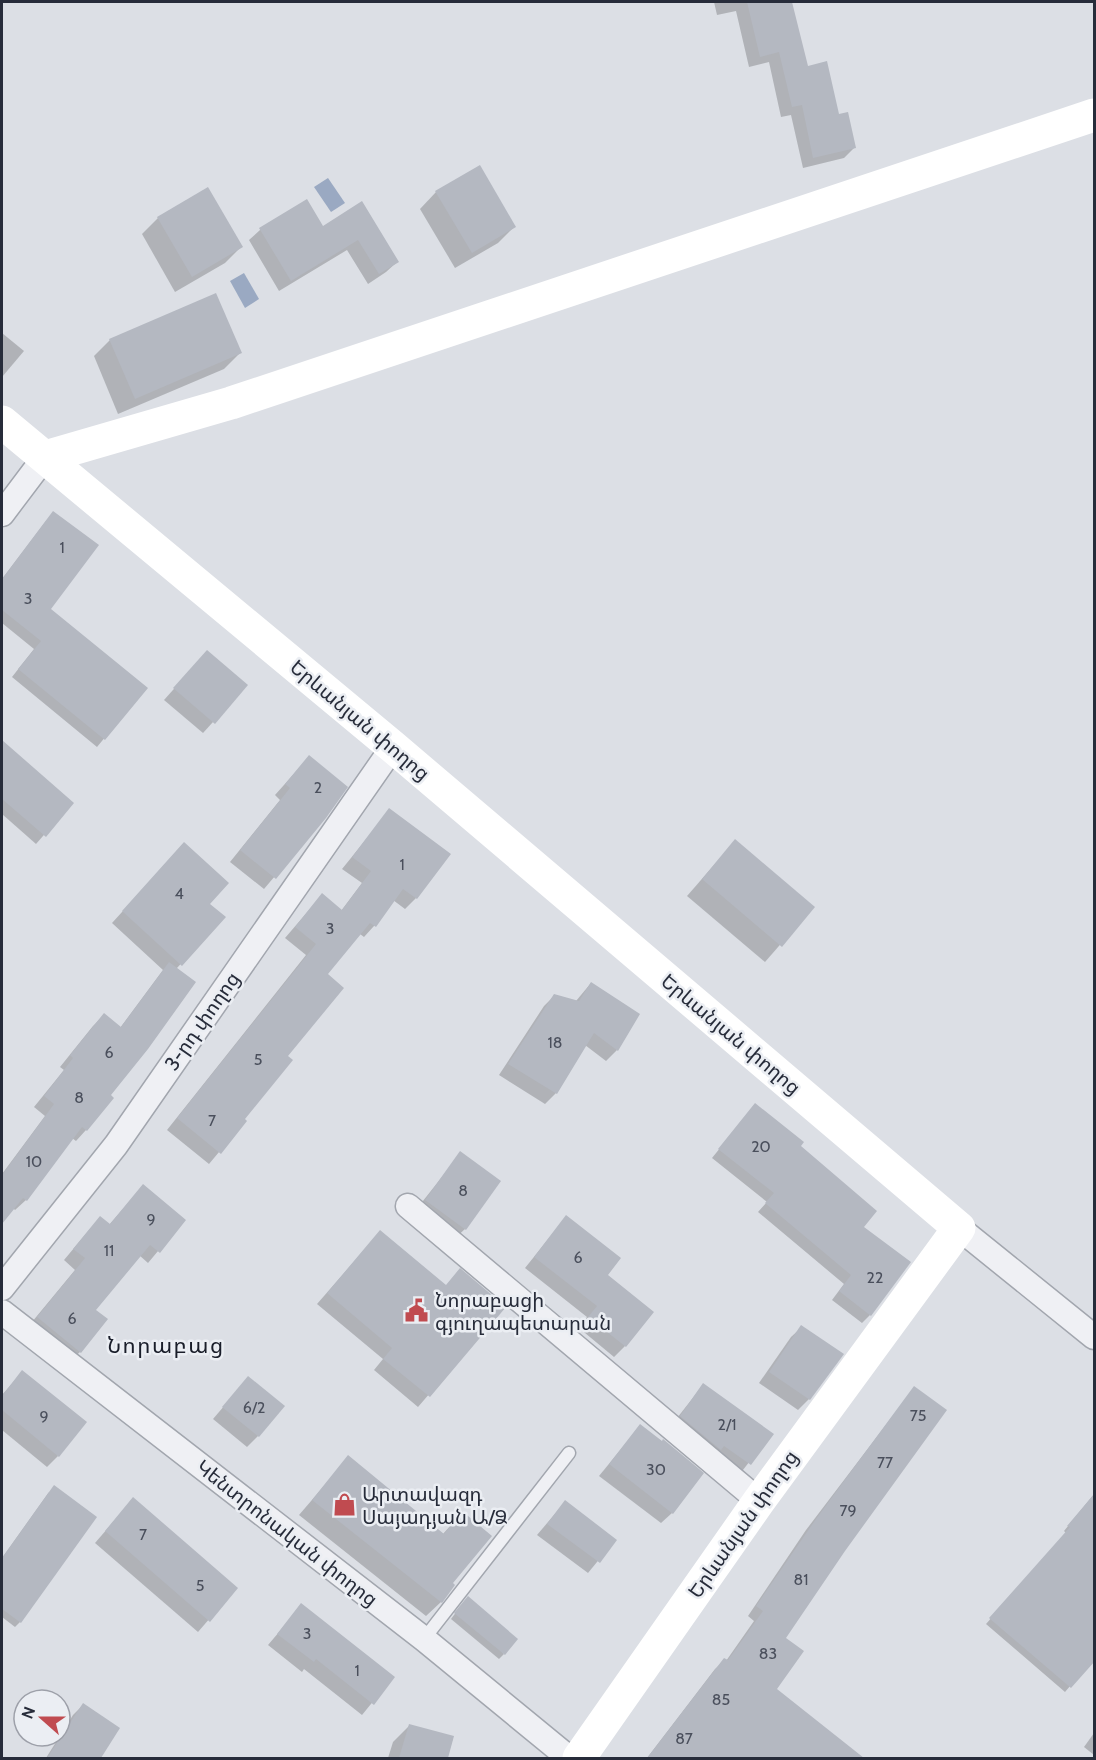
<svg xmlns="http://www.w3.org/2000/svg" width="1096" height="1760" font-family="Cabin,'Noto Sans Armenian',sans-serif">
  <style>
    .water { fill: #9aa9c2 }
    .shadow { fill: #0003 }
    .building { fill: #b4b8c1 }
    .lines { fill: none; stroke-linecap: round; stroke-linejoin: round }
    .lane-casing { stroke: #a2a6ae; stroke-width: 15 }
    .street-casing { stroke: #a2a6ae; stroke-width: 27 }
    .lane { stroke: #eff0f4; stroke-width: 12 }
    .street { stroke: #eff0f4; stroke-width: 24 }
    .secondary { stroke: #fff; stroke-width: 33 }
    .labels { text-anchor: middle; stroke-width: 5; stroke-linejoin: round; paint-order: stroke }
    .number-label { font-size: 16px; fill: #4a4f5c }
    .street-label { font-size: 20px; fill: #272c3a; stroke: #ebeef3 }
    .poi-label { font-size: 20px; fill: #272c3a; stroke: #ebeef3; text-anchor: start }
    .quarter-label { font-size: 22px; letter-spacing: 1.5px; fill: #1a1e2a; stroke: #ebeef3 }
  </style>
  <rect width="100%" height="100%" fill="#dcdfe5"/>
  <g class="water">
    <polygon points="328,178 345,203 331,212 314,187"/>
    <polygon points="244,273 259,299 245,308 230,281"/>
  </g>
  <g class="shadow">
    <polygon points="714,2 771,2 774,17 855,147 844,158 803,168 791,115 781,117 769,62 749,67 736,11 717,15"/>
    <polygon points="436,192 514,227 498,243 455,268 420,209"/>
    <polygon points="306,201 322,228 362,203 397,262 386,272 368,284 347,250 279,291 249,240 260,230"/>
    <polygon points="158,218 241,247 225,263 175,292 142,234"/>
    <polygon points="2,333 24,351 2,377"/>
    <polygon points="110,340 240,353 224,369 118,414 94,356"/>
    <polygon points="46,521 48,609 145,689 97,747 12,677 34,649 2,623 2,579"/>
    <polygon points="207,652 213,722 203,733 164,700"/>
    <polygon points="2,742 72,803 36,844 2,814"/>
    <polygon points="309,757 325,817 264,889 230,862 280,800 275,795"/>
    <polygon points="390,810 416,898 405,909 393,900 374,926 364,937 360,934 326,975 285,1056 243,1119 245,1121 209,1164 167,1130 306,955 285,938 322,895 341,911 362,883 342,869"/>
    <polygon points="735,841 813,907 765,962 687,896"/>
    <polygon points="174,855 208,904 224,918 176,969 109,1095 86,1130 76,1141 72,1138 26,1200 15,1210 13,1208 2,1221 2,1174 45,1116 34,1107 64,1070 60,1067 93,1026 104,1015 120,1028 163,970 112,923"/>
    <polygon points="591,983 617,1050 606,1061 585,1045 556,1093 545,1104 499,1075 544,1006 555,995 576,1001"/>
    <polygon points="755,1105 799,1146 861,1227 870,1315 862,1323 832,1300 844,1284 758,1212 767,1202 712,1158"/>
    <polygon points="461,1153 465,1229 454,1239 415,1211"/>
    <polygon points="143,1186 184,1220 148,1263 139,1255 94,1310 80,1352 69,1362 27,1328 75,1270 64,1260 90,1229 109,1225"/>
    <polygon points="566,1217 606,1275 625,1346 614,1357 579,1328 587,1317 525,1268"/>
    <polygon points="380,1232 445,1287 504,1307 418,1407 374,1370 383,1359 317,1304"/>
    <polygon points="802,1327 809,1399 798,1410 759,1383 791,1337"/>
    <polygon points="22,1372 58,1456 47,1467 2,1430 2,1395"/>
    <polygon points="248,1378 258,1436 247,1447 213,1419"/>
    <polygon points="703,1385 771,1434 739,1475 670,1427"/>
    <polygon points="914,1388 843,1550 784,1639 775,1690 862,1758 763,1758 746,1745 736,1758 647,1758 715,1669 725,1660 726,1661 754,1621 748,1616 806,1530"/>
    <polygon points="640,1426 672,1513 661,1523 599,1476"/>
    <polygon points="348,1458 442,1535 462,1513 451,1583 441,1602 426,1616 299,1515"/>
    <polygon points="49,1492 20,1622 15,1627 2,1617 2,1558"/>
    <polygon points="1094,1494 1094,1658 1065,1692 986,1624 1066,1533 1064,1531"/>
    <polygon points="133,1499 236,1588 198,1632 95,1543"/>
    <polygon points="565,1502 615,1540 588,1573 537,1535"/>
    <polygon points="463,1603 504,1654 499,1659 451,1619"/>
    <polygon points="302,1605 393,1677 362,1715 304,1669 302,1672 268,1645"/>
    <polygon points="83,1705 118,1728 99,1758 46,1758 73,1715"/>
    <polygon points="409,1726 453,1738 447,1758 388,1758 393,1742"/>
    <polygon points="1094,1733 1094,1755 1084,1747"/>
  </g>
  <g class="building">
    <polygon points="747,2 792,2 808,66 827,61 839,114 848,112 856,148 813,158 802,105 792,107 779,52 760,57"/>
    <polygon points="480,165 516,227 472,253 435,191"/>
    <polygon points="208,187 243,247 192,277 157,217"/>
    <polygon points="307,199 323,226 362,201 399,262 379,274 358,240 291,281 259,228"/>
    <polygon points="216,293 242,353 135,399 109,339"/>
    <polygon points="53,511 99,545 51,609 148,688 105,740 18,669 41,641 2,610 2,579"/>
    <polygon points="207,650 248,685 215,724 173,688"/>
    <polygon points="2,740 74,803 46,837 2,799"/>
    <polygon points="309,755 348,787 326,818 276,879 240,850 290,788 285,784"/>
    <polygon points="389,808 451,854 417,899 403,889 376,927 370,923 328,974 344,988 288,1056 293,1060 245,1119 247,1121 221,1154 177,1118 316,944 295,927 322,893 342,910 371,871 352,857"/>
    <polygon points="735,839 815,907 782,947 702,879"/>
    <polygon points="184,842 229,883 210,904 226,917 182,966 122,911"/>
    <polygon points="169,962 196,982 148,1049 111,1095 114,1098 87,1131 82,1127 27,1201 23,1198 2,1224 2,1175 54,1104 44,1096 73,1058 70,1055 104,1013 121,1027"/>
    <polygon points="591,982 640,1014 618,1051 594,1033 557,1094 508,1064 554,994 579,1001"/>
    <polygon points="755,1103 804,1142 801,1146 877,1211 864,1227 911,1262 871,1316 839,1291 851,1275 765,1203 774,1193 718,1149"/>
    <polygon points="460,1151 501,1181 466,1230 425,1200"/>
    <polygon points="143,1184 186,1220 160,1253 150,1245 96,1310 108,1319 81,1353 37,1317 85,1258 73,1249 100,1216 110,1224"/>
    <polygon points="566,1215 621,1258 608,1275 654,1312 626,1347 588,1317 597,1306 534,1257"/>
    <polygon points="380,1230 446,1285 460,1268 506,1307 430,1397 383,1359 392,1348 327,1293"/>
    <polygon points="801,1325 844,1354 810,1400 769,1372"/>
    <polygon points="22,1370 87,1422 59,1457 2,1410 2,1396"/>
    <polygon points="248,1376 285,1406 259,1437 222,1407"/>
    <polygon points="703,1383 774,1434 751,1465 724,1446 721,1450 680,1416"/>
    <polygon points="914,1386 947,1410 845,1551 786,1638 804,1651 777,1689 864,1758 647,1758 724,1658 728,1660 763,1611 756,1606 816,1519"/>
    <polygon points="640,1424 662,1441 663,1439 704,1473 673,1514 609,1464"/>
    <polygon points="348,1455 444,1534 462,1511 492,1536 453,1583 455,1585 442,1603 312,1500"/>
    <polygon points="54,1485 97,1517 21,1623 2,1609 2,1558"/>
    <polygon points="1095,1493 1095,1661 1071,1688 989,1618 1070,1527 1067,1526"/>
    <polygon points="133,1497 238,1588 210,1622 105,1531"/>
    <polygon points="565,1500 617,1540 600,1563 547,1524"/>
    <polygon points="468,1596 518,1639 505,1655 454,1613"/>
    <polygon points="301,1603 395,1677 374,1705 316,1659 314,1662 277,1634"/>
    <polygon points="83,1703 120,1728 101,1758 47,1758"/>
    <polygon points="409,1724 454,1736 448,1758 399,1758"/>
  </g>
  <g class="lines">
    <defs>
      <polyline id="lane" points="424,1639 569,1453"/>
      <g id="street">
        <polyline points="2,514 45,457"/>
        <polyline points="408,1206 759,1501"/>
        <polyline points="959,1228 1094,1337"/>
        <polyline points="2,1288 116,1145 393,747"/>
        <polyline points="2,1312 424,1639 569,1758"/>
      </g>
    </defs>
    <use href="#lane" class="lane-casing"/>
    <use href="#street" class="street-casing"/>
    <use href="#lane" class="lane"/>
    <use href="#street" class="street"/>
    <g class="secondary">
      <polyline points="2,422 393,747 959,1228 759,1501 579,1758"/>
      <polyline points="45,457 231,403 1094,115"/>
    </g>
  </g>
  <defs>
    <symbol id="civic-bare" viewBox="-9 -9 18 18"><path d="M-.6-6.5H3V-4.5H.6V-3L4-1V1h2V6H-6V1h2V-1L-.6-3ZM-1.2 2.5V6h2.4V2.5Z" fill="#c04b50" stroke="#ebeef3" stroke-width="2.5" paint-order="stroke"/></symbol>
    <symbol id="shop-bare" viewBox="-9 -9 18 18"><path d="M-5-2.5h2.3a2.7 3.5 0 0 1 5.4 0H5L5.5 6h-11ZM-1.5-2.5h3a1.5 2.3 0 0 0-3 0Z" fill="#c04b50" stroke="#ebeef3" stroke-width="2.5" paint-order="stroke"/></symbol>
  </defs>
  <g fill-rule="evenodd">
    <use href="#civic-bare" x="400" y="1294" width="33" height="33"/>
    <use href="#shop-bare" x="328" y="1488" width="33" height="33"/>
  </g>
  <g class="labels">
    <g class="number-label">
      <text x="62" y="553">1</text>
      <text x="28" y="604">3</text>
      <text x="318" y="793">2</text>
      <text x="402" y="870">1</text>
      <text x="179" y="899">4</text>
      <text x="330" y="934">3</text>
      <text x="555" y="1048">18</text>
      <text x="109" y="1058">6</text>
      <text x="258" y="1065">5</text>
      <text x="79" y="1103">8</text>
      <text x="212" y="1126">7</text>
      <text x="761" y="1152">20</text>
      <text x="34" y="1167">10</text>
      <text x="463" y="1196">8</text>
      <text x="151" y="1225">9</text>
      <text x="109" y="1256">11</text>
      <text x="578" y="1263">6</text>
      <text x="875" y="1283">22</text>
      <text x="72" y="1324">6</text>
      <text x="254" y="1413">6/2</text>
      <text x="918" y="1421">75</text>
      <text x="44" y="1422">9</text>
      <text x="727" y="1430">2/1</text>
      <text x="885" y="1468">77</text>
      <text x="656" y="1475">30</text>
      <text x="848" y="1516">79</text>
      <text x="143" y="1540">7</text>
      <text x="801" y="1585">81</text>
      <text x="200" y="1591">5</text>
      <text x="307" y="1639">3</text>
      <text x="768" y="1659">83</text>
      <text x="357" y="1676">1</text>
      <text x="721" y="1705">85</text>
      <text x="684" y="1744">87</text>
    </g>
    <g class="street-label">
      <text transform="translate(360 720) rotate(40)" y="7">Երևանյան փողոց</text>
      <text transform="translate(202 1021) rotate(-55)" y="7">3-րդ փողոց</text>
      <text transform="translate(731 1034) rotate(40)" y="7">Երևանյան փողոց</text>
      <text transform="translate(743 1524) rotate(-55)" y="7">Երևանյան փողոց</text>
      <text transform="translate(287 1533) rotate(38)" y="7">Կենտրոնական փողոց</text>
    </g>
    <g class="poi-label">
      <text x="435" y="1307">Նորաբացի<tspan x="435" dy="23">գյուղապետարան</tspan></text>
      <text x="362" y="1501">Արտավազդ<tspan x="362" dy="23">Սայադյան Ա/Ձ</tspan></text>
    </g>
    <g class="quarter-label">
      <text x="166" y="1353">Նորաբաց</text>
    </g>
  </g>
  <rect width="1096" height="1760" fill="none" stroke="#272c3a" stroke-width="6"/>
  <g transform="translate(42 1718) rotate(291)"><circle r="28" fill="#ebeef3" stroke="#9da0a9" stroke-width="1.5"/>
  <path d="M0-4.5L10 22L0 15L-10 22Z" fill="#c04b50"/>
  <text y="-9" font-size="16" font-weight="bold" text-anchor="middle" fill="#272c3a">N</text>
  </g>
</svg>
